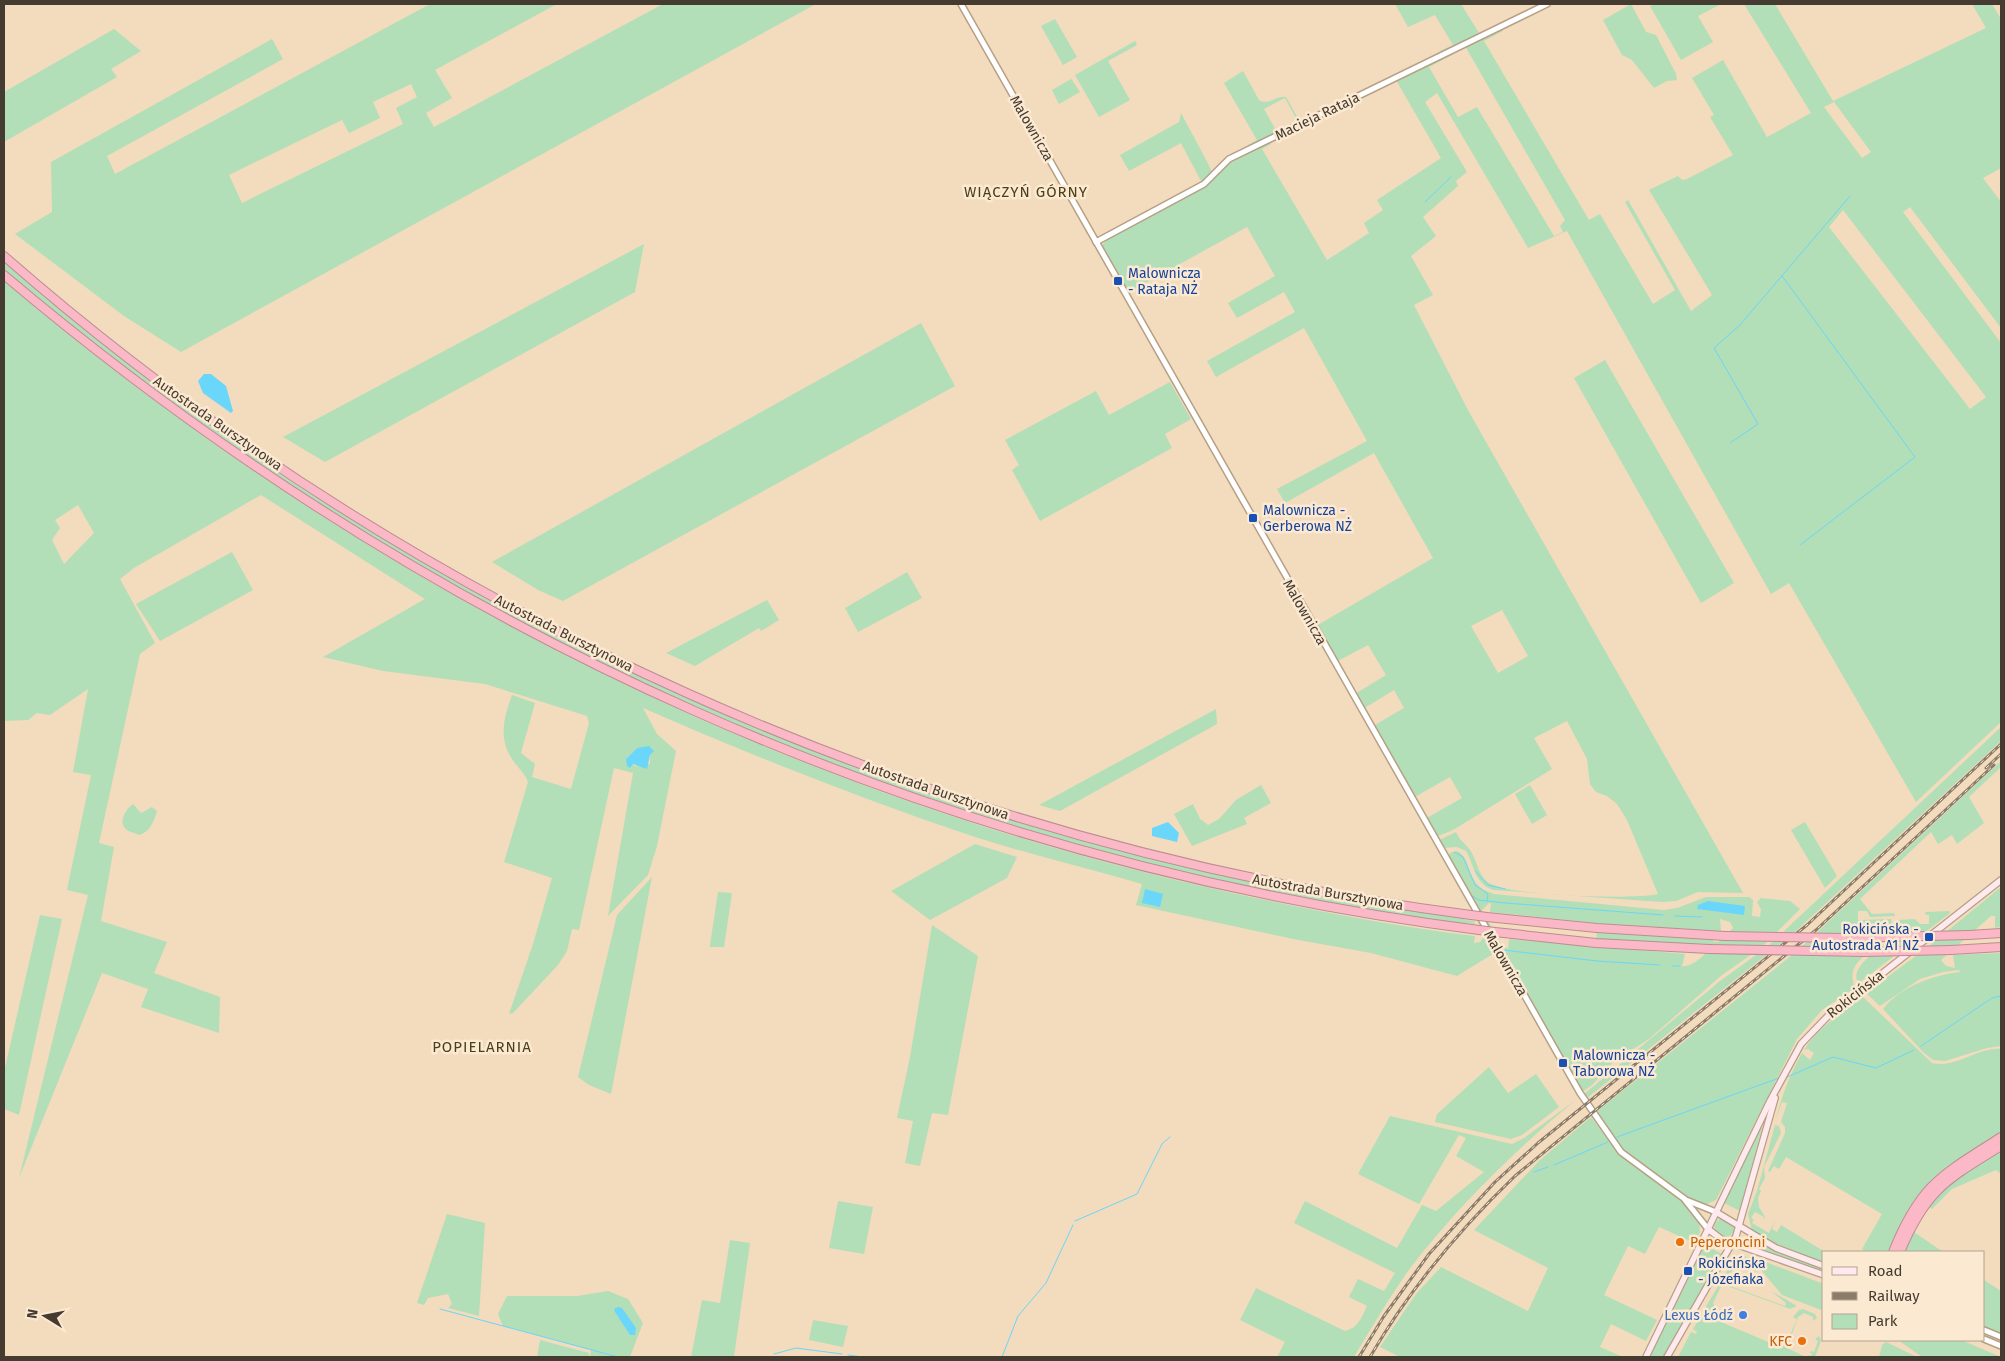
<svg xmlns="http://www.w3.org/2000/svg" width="2005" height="1361" font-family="'Fira Sans',sans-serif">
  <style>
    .green { fill: #b2dfb7; fill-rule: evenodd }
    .water { fill: #6ad6f9 }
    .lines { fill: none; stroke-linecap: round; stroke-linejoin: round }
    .stream { stroke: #6ad6f9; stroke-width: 1 }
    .tertiary-casing { stroke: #b6a085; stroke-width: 8 }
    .secondary-casing { stroke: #b6a085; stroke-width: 8 }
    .motorway-casing { stroke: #bb8d92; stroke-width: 10 }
    .tertiary { stroke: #fff; stroke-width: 5 }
    .secondary { stroke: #feeaee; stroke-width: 5.5 }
    .motorway { stroke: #fbb9c7; stroke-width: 8 }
    .rail-casing { stroke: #8b7c69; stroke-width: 3 }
    .rail { stroke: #fce9d2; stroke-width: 1; stroke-dasharray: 4; stroke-linecap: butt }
    .motorway-bridge-casing { stroke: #bb8d92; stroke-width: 10; stroke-linecap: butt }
    .motorway-bridge { stroke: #fbb9c7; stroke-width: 8 }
    .transit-dot { fill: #1a4fb4; stroke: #fce9d2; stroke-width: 2 }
    .food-dot { fill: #e8710a; stroke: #fce9d2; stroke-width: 2 }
    .shop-dot { fill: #3f7fe0; stroke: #fce9d2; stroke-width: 2 }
    .labels { text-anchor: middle; stroke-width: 5; stroke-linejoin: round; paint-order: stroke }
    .street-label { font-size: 14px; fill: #453b30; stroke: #fce9d2 }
    .transit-label { font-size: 14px; fill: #164399; stroke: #fce9d2; text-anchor: start }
    .food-label { font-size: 14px; fill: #c56008; stroke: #fce9d2; text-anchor: start }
    .shop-label { font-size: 14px; fill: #366cbe; stroke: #fce9d2; text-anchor: end }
    .neighbourhood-label { font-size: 15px; letter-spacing: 1px; fill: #4b4017; stroke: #fce9d2 }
  </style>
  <rect width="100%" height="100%" fill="#f3dbbe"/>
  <g class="green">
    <path d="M430,4H557L435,70L452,98L426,113L434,127L663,4H816L181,352L124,316L15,234L52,212L51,162L272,39L283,59L107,156L115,174ZM411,84L417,97L396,108L403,124L242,203L229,175L342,120L349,133L380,118L373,102Z"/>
    <polygon points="1395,4 1461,4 1479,33 1488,31 1441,53 1440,51 1453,45 1435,15 1408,27"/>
    <polygon points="1631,4 1646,32 1656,35 1676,74 1677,80 1667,81 1654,88 1632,60 1622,55 1603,20"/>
    <polygon points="1654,4 1721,4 1698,16 1713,42 1681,60 1650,6"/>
    <path d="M1744,4H1775L1833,101L1986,28L1972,4H1992L2001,19V168L1983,178L2001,202V328L1910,207L1903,212L2001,343V722L1916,802L1789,583L1771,594L1567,231L1528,248L1437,93L1425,102L1467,172L1456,181L1458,186L1423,217L1436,236L1411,256L1433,295L1414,305L1469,412L1743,893L1698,892L1676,901L1662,902L1493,890C1474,883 1475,866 1466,851L1457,847L1442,848L1439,840L1456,832C1460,841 1465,843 1470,850C1477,860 1478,876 1489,883C1509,896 1633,900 1658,894L1627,820L1617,804L1607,796L1596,792L1590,784L1587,759L1567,721L1534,738L1552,769L1453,830L1436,837L1425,819L1462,798L1450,777L1413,798L1373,726L1404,708L1394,690L1363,709L1355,694L1386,675L1368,645L1336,662L1316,626L1433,558L1374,453L1285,503L1277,489L1367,441L1304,328L1216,377L1207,361L1295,312L1284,292L1237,318L1228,303L1275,276L1247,227L1129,292L1102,245L1110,237L1208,183L1231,161L1270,141L1271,144L1262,149L1327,260L1369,233L1364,223L1383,210L1377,200L1441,158L1396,80L1451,52L1454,54L1429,67L1458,117L1477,107L1554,236L1563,232L1560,226L1565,220L1465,46L1501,29L1503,31L1484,41L1589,220L1600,214L1653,304L1675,290L1625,202L1628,200L1691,311L1712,295L1649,190L1678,176L1682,180L1687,179L1733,155L1710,117L1714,115L1692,78L1723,60L1767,137L1811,113ZM1834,102L1871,152L1862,158L1824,107ZM1843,210L1986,397L1970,409L1829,227ZM1502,610L1528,656L1498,673L1471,626Z"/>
    <polygon points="1055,19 1077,57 1063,65 1041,26"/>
    <polygon points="114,29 141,51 111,69 117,77 4,142 4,92"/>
    <polygon points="1135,41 1137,45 1108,61 1130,100 1099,117 1075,75"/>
    <path d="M1243,71L1259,100C1269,106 1276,95 1286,97L1299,120L1298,123L1288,127L1298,122L1285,98L1264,109L1277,132L1285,130L1251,146L1248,145L1257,140L1224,83Z"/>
    <polygon points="1070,77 1080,92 1059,104 1052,90 1071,79"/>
    <path d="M1181,113C1186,123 1212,169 1212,173L1202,183L1181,143L1129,171L1120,155L1179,122Z"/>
    <polygon points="644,244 635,292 325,462 283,437"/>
    <path d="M4,260C345,551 732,755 1169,862C1266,886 1366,903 1465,918V920L1474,921L1475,924L1466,923V926L1325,904L1121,858L902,791L708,715L524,626L308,499L106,356L4,271Z"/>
    <path d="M4,281C357,581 778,794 1232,893C1313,910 1393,926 1475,936L1474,943L1480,942L1484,937L1488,938L1496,952L1457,976L1371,953L1293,939L1136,905L1142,884C1087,868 1032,855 978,838C864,800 753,756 643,708L657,734L676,751L657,846L648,875L608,916L633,773L614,768L579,930L572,929L567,951L558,965L513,1013L509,1014L533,944L552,878L504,862L528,782C525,773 517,767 512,759C498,738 504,718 512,695L535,703L521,753L535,764L532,777L571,789L589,723L587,716L485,684L383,671L323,657L425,599L261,495L134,568L120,579L155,643L140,654L99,843L114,847L101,921L167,942L154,973L220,997L219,1033L141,1007L148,989L102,973L19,1178L88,895L67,890L91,775L73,772L88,689L50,715L37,713L28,720L4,721ZM78,505L94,533L64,564L52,540L60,528L55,520ZM637,748H643L650,755V764L635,766L626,759Z"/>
    <polygon points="921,323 955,386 563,601 538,590 492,562"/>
    <polygon points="1605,360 1734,583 1701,603 1574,378"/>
    <polygon points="1170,382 1191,419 1165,434 1172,448 1040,521 1012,470 1019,465 1005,440 1096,391 1109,415"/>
    <polygon points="232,552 253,590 160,641 136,604"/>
    <polygon points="907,572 922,598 858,632 845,608"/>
    <polygon points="767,600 779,620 761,631 759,628 695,666 666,653"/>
    <polygon points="1216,709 1217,724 1060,811 1039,805"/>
    <polygon points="2001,727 2001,741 1796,931 1586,1099 1583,1095 1720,981 1767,947"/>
    <path d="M2001,761V767L1969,797L1984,823L1957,844L1952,835L1938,844L1931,832L1860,899L1872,914L1894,913L1895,916L1870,917L1867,911H1858V920L1891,919L1893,934C1876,951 1843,960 1855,988L1822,1010L1797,1039L1716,1200L1705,1205L1694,1201L1620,1148L1595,1113L1797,951Z"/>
    <polygon points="1261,785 1271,803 1244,818 1247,824 1192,846 1174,814 1193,804 1200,819 1208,825 1219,819 1236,800"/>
    <polygon points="1530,785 1547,815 1532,824 1515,794"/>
    <path d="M133,804L141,813L152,807L157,811C154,821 150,832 139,835C136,833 129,832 127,830C117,822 126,809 133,804Z"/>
    <polygon points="1805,822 1837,876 1825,888 1791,830"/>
    <polygon points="975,844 1017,857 1007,878 930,920 891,891"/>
    <path d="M1457,851C1474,859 1463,885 1494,894L1664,910L1677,908L1706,897H1749L1753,900L1752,916L1760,917L1761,909L1757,902L1761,898L1790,901L1800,909L1762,947L1722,975L1649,1039L1613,1062L1592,1085L1582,1092L1448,859L1450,853ZM1489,903H1491L1490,912L1604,924L1721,931L1720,919L1730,922L1733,928L1718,942H1713V939L1597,931L1596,940L1706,947L1715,944C1707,952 1693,968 1682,966L1685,954L1509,939L1508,949L1501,944L1482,910Z"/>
    <polygon points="652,877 611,1094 589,1085 578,1077 617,915"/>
    <path d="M2001,887V927L1995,928V916H1991L1941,960L1946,966L1955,968L1953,955L2001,953V1046L1987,1048L1945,1061L1933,1060L1923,1052L1883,1009C1900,987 1933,975 1960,972L1959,970L1943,972L1920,979L1880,1006L1866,993L1928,947Z"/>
    <polygon points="718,892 732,893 724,947 710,947 710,945"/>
    <path d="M1949,911L1950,913L1859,983C1846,968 1886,944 1897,935L1899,920L1915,919L1920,924H1929V915H1926L1925,912Z"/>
    <polygon points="40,915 62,919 19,1115 4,1109 4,1072"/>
    <polygon points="932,925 978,956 948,1115 932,1113 920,1166 905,1163 913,1121 897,1118 910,1057"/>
    <path d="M1862,996L1932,1063C1956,1069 1978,1047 2001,1049V1134C1969,1154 1931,1172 1910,1206C1901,1220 1895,1237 1889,1252H1867L1862,1249L1882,1214L1786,1157L1779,1169L1774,1166L1770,1172L1768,1171L1785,1133V1127L1781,1122L1787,1103L1782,1102L1776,1119C1782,1095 1790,1074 1802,1053L1810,1060L1814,1053L1808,1049L1804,1050C1818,1028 1841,1013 1862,996Z"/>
    <polygon points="1489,1067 1508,1093 1536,1074 1559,1107 1522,1135 1511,1139 1435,1122 1437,1114"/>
    <path d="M1577,1099C1516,1149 1459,1205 1411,1267C1390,1296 1372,1327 1354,1357H1277L1285,1342L1240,1320L1256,1288L1345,1331C1358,1328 1362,1317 1367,1306L1349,1297L1358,1279L1384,1291L1395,1273L1294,1223L1305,1201L1397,1248L1422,1205L1436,1211L1484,1172L1456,1156L1466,1138L1459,1135L1419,1204L1358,1174L1390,1116L1512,1144L1524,1138Z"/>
    <polygon points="1591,1117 1619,1154 1684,1203 1699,1221 1700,1232 1695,1243 1659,1227 1645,1254 1628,1246 1604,1295 1657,1320 1646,1341 1611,1324 1600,1347 1623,1357 1400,1357 1380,1347 1416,1294 1441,1267 1528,1311 1548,1268 1474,1230 1539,1161"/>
    <polygon points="1775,1125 1779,1126 1781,1133 1764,1167 1765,1178 1759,1189 1761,1191 1758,1198 1759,1207 1765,1217 1762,1220 1764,1217 1755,1212 1751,1218 1754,1220 1752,1223 1769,1233 1775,1220 1772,1229 1777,1232 1781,1225 1825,1252 1824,1263 1783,1248 1752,1230 1748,1214 1757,1191"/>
    <polygon points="1761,1127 1762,1128 1740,1211 1724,1203"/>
    <path d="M2001,1150V1174L1996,1170L1952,1189L1932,1209L1928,1206L1914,1232L1943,1252H1904C1928,1192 1949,1183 2001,1150Z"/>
    <polygon points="838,1201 873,1207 864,1254 829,1248"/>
    <polygon points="447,1214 485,1223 479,1316 448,1308 452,1304 448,1294 428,1298 424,1305 417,1303"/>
    <circle cx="1724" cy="1228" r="10"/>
    <polygon points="1749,1234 1824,1269 1824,1272 1745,1245"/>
    <polygon points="730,1240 750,1243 734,1357 691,1357 702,1300 720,1303"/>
    <polygon points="1705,1245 1722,1254 1663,1357 1650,1357"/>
    <polygon points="1740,1255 1763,1261 1824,1284 1824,1311 1782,1295 1752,1259 1750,1261 1757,1272 1739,1266 1724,1277 1722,1283 1785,1306 1786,1303 1771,1291 1797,1306 1790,1309 1722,1284 1713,1303 1715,1307 1710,1311 1704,1310 1733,1261"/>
    <polygon points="1984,1280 2001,1291 2001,1334 1984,1327"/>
    <polygon points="608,1291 628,1299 643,1323 630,1357 590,1357 591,1350 503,1326 498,1314 507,1296 577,1296"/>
    <polygon points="1799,1310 1803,1309 1815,1314 1817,1318 1813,1321 1813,1317 1804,1313 1798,1317 1787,1348 1806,1357 1809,1355 1810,1357 1812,1353 1809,1353 1811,1351 1814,1352 1818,1341 1815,1339 1819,1336 1821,1341 1815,1357 1678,1357 1691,1332 1696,1334 1697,1332 1693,1329 1702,1314 1780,1347 1784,1346 1786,1343 1783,1341 1787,1342 1797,1319 1793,1317"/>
    <polygon points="813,1320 848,1326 843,1347 809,1340"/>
    <polygon points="540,1340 589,1353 589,1357 537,1357"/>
    <polygon points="1898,1340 1961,1340 2001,1357 1922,1357"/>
    <polygon points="1886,1342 1917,1357 1879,1357 1882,1345"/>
  </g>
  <g class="water">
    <polygon points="204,374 211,374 226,386 233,411 231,413 203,393 198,381"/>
    <polygon points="649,746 654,751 650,755 647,769 633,764 630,768 627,766 626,759 637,748"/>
    <polygon points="1168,822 1179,833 1177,842 1152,836 1152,828"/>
    <polygon points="1145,889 1163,894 1160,907 1142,903"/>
    <polygon points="1708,901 1745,906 1744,915 1697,909 1698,905"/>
    <polygon points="618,1307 622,1308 636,1328 635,1335 630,1335 615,1312 614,1309"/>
  </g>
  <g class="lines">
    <g class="stream">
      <polyline points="1425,202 1451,177"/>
      <polyline points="1782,276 1915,457 1800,545"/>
      <polyline points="1730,443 1758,424 1714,348 1740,325 1850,196"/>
      <polyline points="1454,852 1463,857 1475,885 1488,894 1487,901"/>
      <polyline points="1475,871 1488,885 1505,889"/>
      <polyline points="1471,895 1479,900 1505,903 1663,915"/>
      <polyline points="1675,916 1702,917"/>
      <polyline points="1503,950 1597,961 1660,965"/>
      <polyline points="1672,966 1679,966"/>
      <polyline points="1921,1046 1992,998 2001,996"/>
      <polyline points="1785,1078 1833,1057 1876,1068 1914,1050"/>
      <polyline points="1617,1137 1779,1078"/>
      <polyline points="1554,1165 1608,1142"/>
      <polyline points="1534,1172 1548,1167"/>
      <polyline points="1075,1221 1137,1194 1162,1144 1170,1137"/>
      <polyline points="440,1309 618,1357"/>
      <polyline points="774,1354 796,1348 842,1354"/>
      <polyline points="848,1355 863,1357"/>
      <polyline points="765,1357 767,1357"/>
      <polyline points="1002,1357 1018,1316 1046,1283 1073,1225"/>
    </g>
    <defs>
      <g id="tertiary">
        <polyline points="961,4 1580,1093 1621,1152 1686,1200 1716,1212"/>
        <polyline points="1096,242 1204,184 1229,159 1547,4"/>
        <polyline points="1685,1200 1708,1229"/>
        <polyline points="1984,1330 2001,1337"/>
        <polyline points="1984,1339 2001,1346"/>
      </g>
      <g id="secondary">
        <polyline points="1716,1212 1776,1248 1824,1266"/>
        <polyline points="1708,1229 1721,1239 1824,1275"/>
        <polyline points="1646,1357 1770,1101 1801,1044 1827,1017 2001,880"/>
        <polyline points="1667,1357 1736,1236 1775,1098"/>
      </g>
      <g id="motorway">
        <path d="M4,256C414,615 931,845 1471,915"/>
        <path d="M4,275C428,634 927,859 1479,930"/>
        <polyline points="1487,917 1597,928 1725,936"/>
        <polyline points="1495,932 1596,943 1709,949"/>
        <polyline points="1969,935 2001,933"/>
        <polyline points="1951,950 2001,947"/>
        <path d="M1893,1252C1920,1184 1942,1175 2001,1137"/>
        <path d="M1900,1252C1926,1190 1946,1180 2001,1146"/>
      </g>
    </defs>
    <use href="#tertiary" class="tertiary-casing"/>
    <use href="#secondary" class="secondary-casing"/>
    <use href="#motorway" class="motorway-casing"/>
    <use href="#tertiary" class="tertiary"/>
    <use href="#secondary" class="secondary"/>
    <use href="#motorway" class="motorway"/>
    <defs>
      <g id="rail">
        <polyline points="1986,768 2001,754"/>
        <polyline points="1359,1357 1384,1316 1429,1254 1495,1182 1538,1143 1807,925 2001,744"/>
        <path d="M1370,1357C1409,1290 1459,1230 1515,1176L1816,930L1994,765"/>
      </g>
    </defs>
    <use href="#rail" class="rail-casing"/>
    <use href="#rail" class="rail"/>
    <defs>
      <g id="motorway-bridge">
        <polyline points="1471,915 1487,917"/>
        <polyline points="1479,930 1495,932"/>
        <polyline points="1725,936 1845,938 1969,935"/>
        <polyline points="1709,949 1864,952 1951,950"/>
      </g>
    </defs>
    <use href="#motorway-bridge" class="motorway-bridge-casing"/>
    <use href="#motorway-bridge" class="motorway-bridge"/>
  </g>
  <g class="transit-dot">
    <rect x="1113" y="276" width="10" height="10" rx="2.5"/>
    <rect x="1248" y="513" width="10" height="10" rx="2.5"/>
    <rect x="1924" y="932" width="10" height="10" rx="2.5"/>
    <rect x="1558" y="1058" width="10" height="10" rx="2.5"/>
    <rect x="1683" y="1266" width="10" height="10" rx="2.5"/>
  </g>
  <g class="food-dot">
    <circle cx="1680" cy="1242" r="5"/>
    <circle cx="1802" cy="1341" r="5"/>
  </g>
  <circle class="shop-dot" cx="1743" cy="1315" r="5"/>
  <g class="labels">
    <g class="street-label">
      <text transform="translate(1317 116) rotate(-26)" y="5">Macieja Rataja</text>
      <text transform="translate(1032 128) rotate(60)" y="5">Malownicza</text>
      <text transform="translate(218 423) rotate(35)" y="5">Autostrada Bursztynowa</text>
      <text transform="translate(1305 612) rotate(60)" y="5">Malownicza</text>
      <text transform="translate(564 633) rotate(27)" y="5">Autostrada Bursztynowa</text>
      <text transform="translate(936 790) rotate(19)" y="5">Autostrada Bursztynowa</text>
      <text transform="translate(1328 892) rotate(10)" y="5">Autostrada Bursztynowa</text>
      <text transform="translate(1506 963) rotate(60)" y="5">Malownicza</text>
      <text transform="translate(1855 994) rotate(-38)" y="5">Rokicińska</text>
    </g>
    <g class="transit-label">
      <text x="1128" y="278">Malownicza<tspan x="1128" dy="16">- Rataja NŻ</tspan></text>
      <text x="1263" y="515">Malownicza -<tspan x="1263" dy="16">Gerberowa NŻ</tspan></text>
      <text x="1919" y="934" text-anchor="end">Rokicińska -<tspan x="1919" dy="16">Autostrada A1 NŻ</tspan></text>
      <text x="1573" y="1060">Malownicza -<tspan x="1573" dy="16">Taborowa NŻ</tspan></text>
      <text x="1698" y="1268">Rokicińska<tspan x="1698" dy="16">- Józefiaka</tspan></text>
    </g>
    <g class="food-label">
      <text x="1690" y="1247">Peperoncini</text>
      <text x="1792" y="1346" text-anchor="end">KFC</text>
    </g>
    <g class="shop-label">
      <text x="1733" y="1320">Lexus Łódź</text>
    </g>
    <g class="neighbourhood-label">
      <text x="1026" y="197">WIĄCZYŃ GÓRNY</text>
      <text x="482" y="1052">POPIELARNIA</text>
    </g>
  </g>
  <rect width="2005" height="1361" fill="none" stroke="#453b30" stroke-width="10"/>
  <rect x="1822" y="1251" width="162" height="90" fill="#fce9d2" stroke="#b3a391"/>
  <rect x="1832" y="1267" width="25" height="8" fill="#feeaee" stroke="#b3a391"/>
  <text x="1868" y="1276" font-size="15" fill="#453b30">Road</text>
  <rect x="1832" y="1292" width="25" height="8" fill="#8b7c69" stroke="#b3a391"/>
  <text x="1868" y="1301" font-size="15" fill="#453b30">Railway</text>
  <rect x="1832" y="1314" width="25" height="15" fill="#b2dfb7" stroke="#b3a391"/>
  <text x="1868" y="1326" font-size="15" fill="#453b30">Park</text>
  <g transform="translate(45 1316) rotate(280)" stroke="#fce9d2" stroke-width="4" paint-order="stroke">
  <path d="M0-4L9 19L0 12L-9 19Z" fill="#453b30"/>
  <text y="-8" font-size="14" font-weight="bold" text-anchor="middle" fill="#453b30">N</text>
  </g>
</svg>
